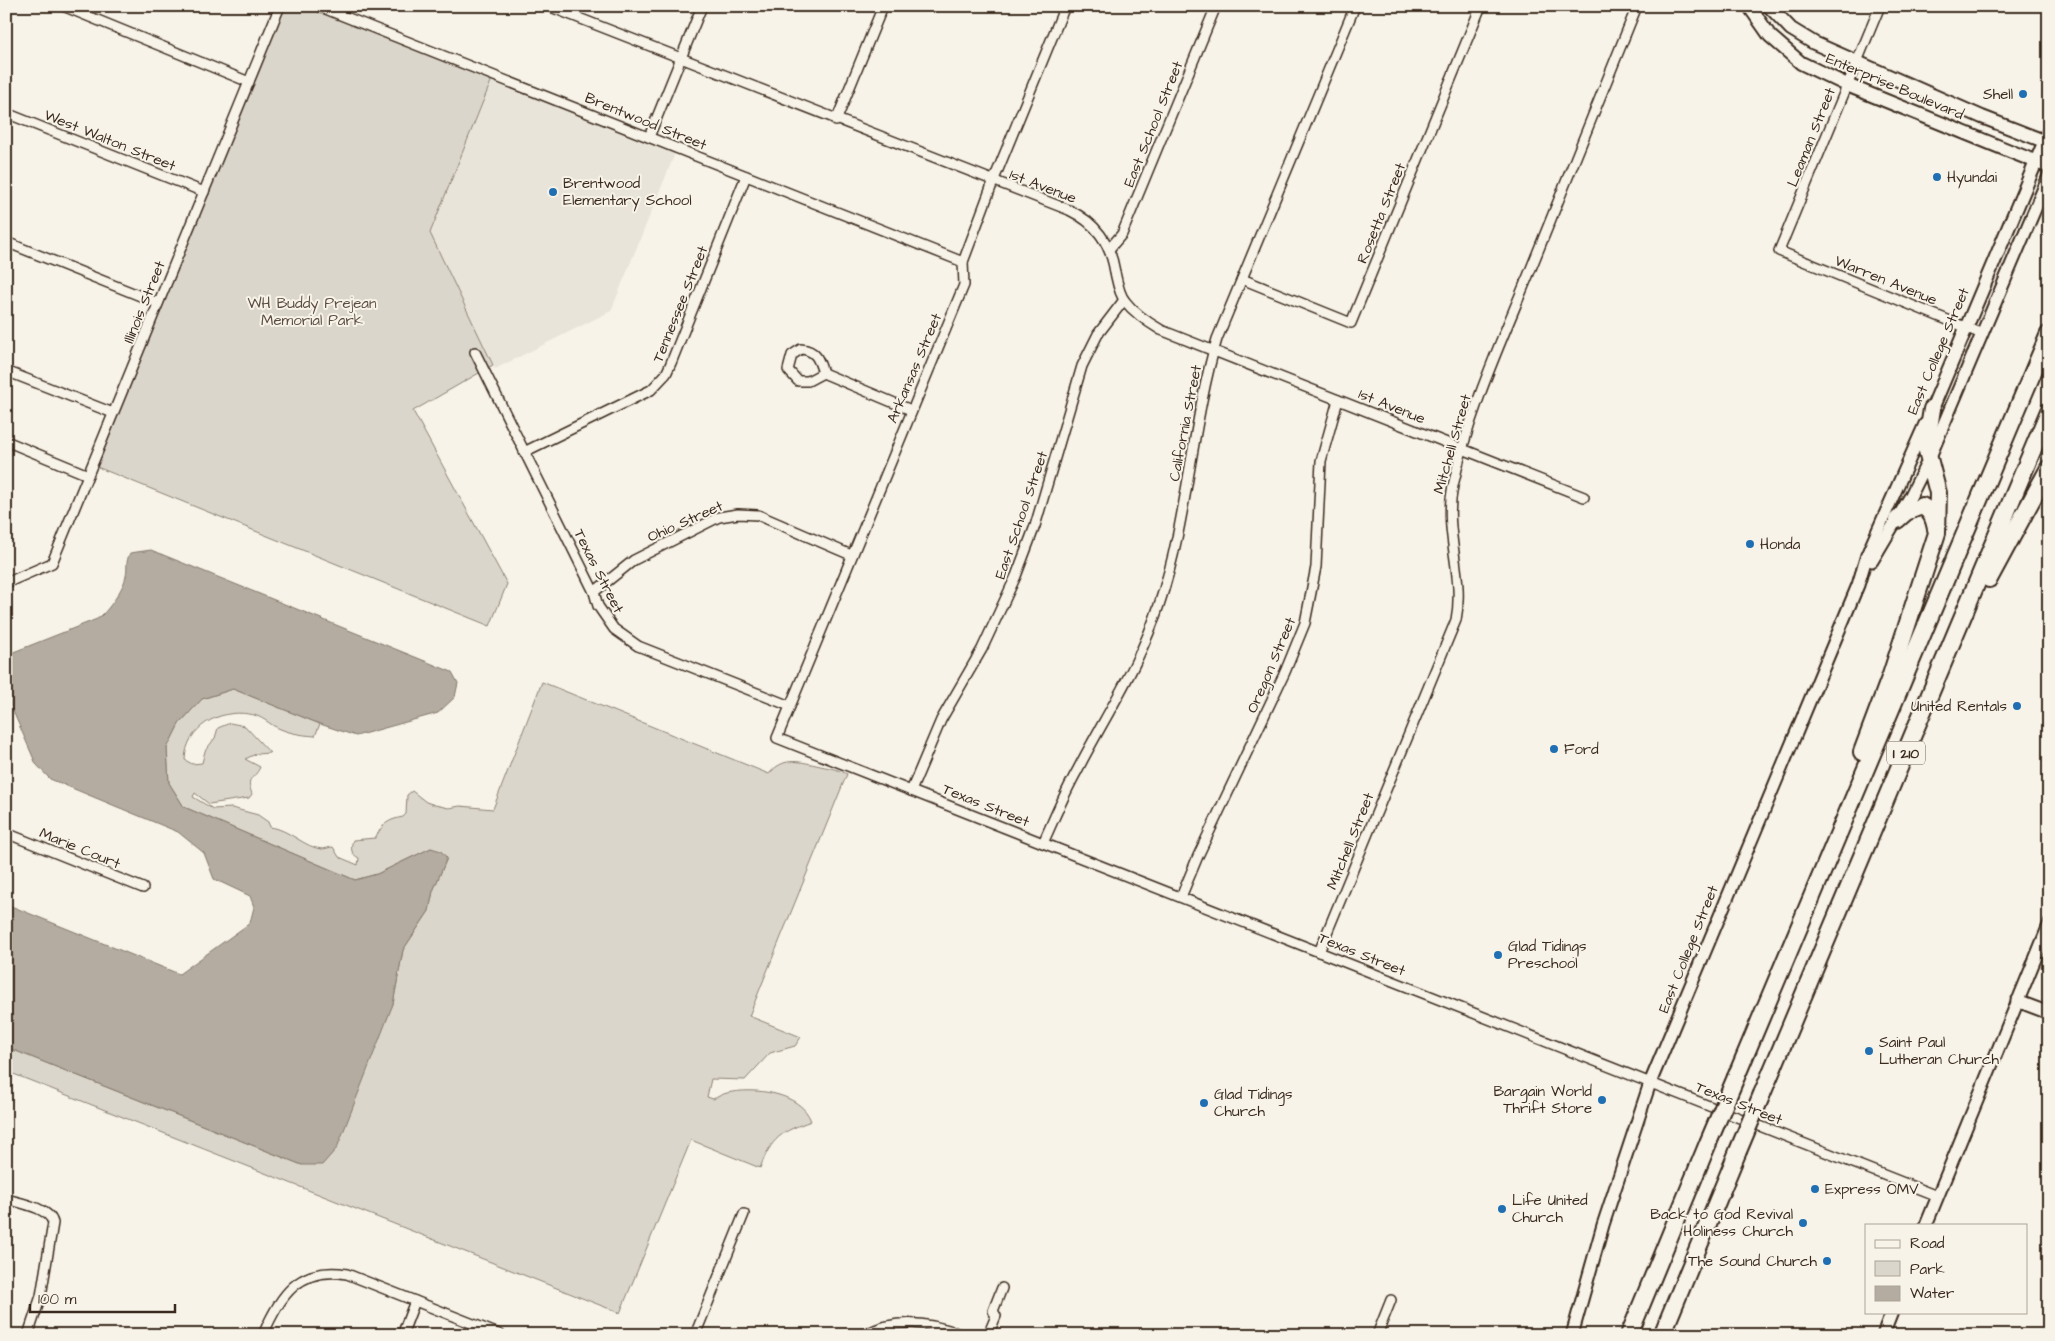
<svg xmlns="http://www.w3.org/2000/svg" width="2055" height="1341" font-family="'Architects Daughter',sans-serif">
  <style>
    .built { fill: #e9e4d9 }
    .green { fill: #dbd6cb; stroke: #8b8074 }
    .water { fill: #b4aca0; stroke: #84786c }
    .lines { fill: none; stroke-linecap: round; stroke-linejoin: round }
    .minor-casing { stroke: #3b2a1e; stroke-width: 12 }
    .tertiary-casing { stroke: #3b2a1e; stroke-width: 15 }
    .secondary-casing { stroke: #3b2a1e; stroke-width: 16 }
    .motorway-casing { stroke: #3b2a1e; stroke-width: 20 }
    .minor { stroke: #f7f3e8; stroke-width: 9 }
    .tertiary { stroke: #f7f3e8; stroke-width: 11 }
    .secondary { stroke: #f7f3e8; stroke-width: 12 }
    .motorway { stroke: #f7f3e8; stroke-width: 16 }
    .motorway-bridge-casing { stroke: #3b2a1e; stroke-width: 20; stroke-linecap: butt }
    .motorway-bridge { stroke: #f7f3e8; stroke-width: 16 }
    .poi-dot { fill: #1f6fb2; stroke: #f7f3e8; stroke-width: 2 }
    .labels { text-anchor: middle; stroke-width: 4; stroke-linejoin: round; paint-order: stroke }
    .shield { fill: #f7f3e8; stroke: #73665b; stroke-width: 1 }
    .shield-label { font-size: 14px; font-weight: bold; fill: #3b2a1e }
    .street-label { font-size: 15px; fill: #3b2a1e; stroke: #f7f3e8 }
    .poi-label { font-size: 15px; fill: #3b2a1e; stroke: #f7f3e8; text-anchor: start }
    .park-label { font-size: 15px; fill: #5b4c41; stroke: #f7f3e8 }
  </style>
  <rect width="100%" height="100%" fill="#f7f3e8"/>
  <filter id="ink" filterUnits="userSpaceOnUse"><feTurbulence type="fractalNoise" baseFrequency=".02" numOctaves="2"/><feDisplacementMap in="SourceGraphic" scale="10" xChannelSelector="R" yChannelSelector="G"/><feConvolveMatrix kernelMatrix="1 2 1 2 8 2 1 2 1" color-interpolation-filters="sRGB"/></filter>
  <g filter="url(#ink)">
    <polygon class="built" points="492,79 676,151 611,311 495,369 430,233"/>
    <g class="green">
      <polygon points="285,6 310,6 492,79 430,233 493,365 413,411 507,584 490,626 97,467"/>
      <path d="M542,682L769,774C783,757 797,761 816,765C828,768 836,768 847,774L749,1016L801,1037L795,1046L770,1053L745,1080L711,1079L707,1097L713,1099C718,1097 722,1094 727,1093C753,1087 801,1092 811,1121C781,1132 772,1137 760,1168L691,1140L620,1313L6,1071V1047L302,1165L393,1004L403,950L429,911L433,891L447,858L431,848L377,874L355,880L184,807L169,783L167,748L179,724L202,699L233,689L320,724L315,736C301,735 287,733 274,726C266,721 259,715 249,714C219,709 186,727 185,760L192,764L202,763L205,751L215,738L218,728L230,723L245,726L270,753L256,754L245,759L260,767C254,781 245,775 252,794L249,798L209,804L195,793L193,797L213,809L232,808L258,815L268,822L270,827C289,829 305,848 322,849C325,849 330,847 333,847L339,857L358,865L359,858C351,854 350,849 353,840L375,838C383,824 387,820 403,817L406,814L407,795L412,791L426,802L435,805L449,808L460,806L493,809Z"/>
    </g>
    <path class="water" d="M151,550L452,672L458,683L455,697L438,713L356,736L320,724L233,689L202,699L179,724L167,748L169,783L184,807L355,880L377,874L431,848L441,851L447,858L433,891L429,911L403,950L393,1004L337,1148L322,1165H302L6,1047V904L179,974L250,923L254,907L250,896L214,879L204,853L178,832L50,779L36,764L6,695V655L97,619C107,613 124,588 126,576C128,566 125,563 130,553Z"/>
    <g class="lines">
      <defs>
        <g id="minor">
          <polyline points="63,6 249,82"/>
          <polyline points="318,6 963,262"/>
          <path d="M548,6L1069,210C1096,223 1110,242 1115,272C1117,281 1119,294 1125,301C1134,313 1149,323 1161,330L1584,497"/>
          <polyline points="1065,6 993,182 963,262 964,285 777,738 1937,1196"/>
          <polyline points="1880,6 1779,251 1982,334"/>
          <polyline points="6,113 204,192"/>
          <polyline points="836,121 883,6"/>
          <polyline points="649,137 702,6"/>
          <polyline points="6,242 158,303"/>
          <polyline points="1110,248 1122,234 1216,6"/>
          <polyline points="1242,279 1351,323 1481,6"/>
          <path d="M801,349C816,350 819,360 823,373L808,381H798L788,370L792,355Z"/>
          <polyline points="475,352 594,592 598,606 614,629 638,646 790,706"/>
          <polyline points="6,371 113,413"/>
          <polyline points="823,373 911,410"/>
          <polyline points="6,441 88,475"/>
          <polyline points="524,452 651,390 666,374 671,363 746,176"/>
          <polyline points="6,583 52,563 280,6"/>
          <polyline points="594,592 634,560 719,517 738,514 758,515 851,555"/>
          <polyline points="911,791 941,720 982,649 1016,576 1035,526 1082,366 1098,334 1124,300"/>
          <polyline points="6,833 143,888"/>
          <path d="M1043,843C1054,819 1064,794 1077,771C1105,716 1140,665 1159,605C1188,519 1191,426 1217,339L1355,6"/>
          <polyline points="1181,897 1198,856 1285,672 1305,623 1316,567 1321,461 1338,400"/>
          <path d="M1319,952L1456,620C1465,575 1443,532 1453,486C1468,414 1500,344 1528,276C1565,186 1600,96 1637,6"/>
          <path d="M6,1199C20,1203 50,1208 53,1223L41,1296L28,1335"/>
          <path d="M263,1335C280,1295 299,1266 347,1274L501,1335"/>
          <polyline points="402,1335 415,1301"/>
          <polyline points="695,1335 744,1214"/>
          <path d="M864,1335C896,1317 930,1322 963,1335"/>
          <polyline points="988,1335 996,1316 993,1311 1002,1288"/>
          <polyline points="1377,1335 1391,1300"/>
        </g>
        <g id="tertiary">
          <polyline points="1872,561 1910,497 1929,459 2049,176"/>
          <polyline points="2017,1001 2049,1013"/>
          <polyline points="1926,1225 2049,925"/>
          <polyline points="1572,1335 1603,1225 1650,1083 1858,585 1867,555 1925,424"/>
          <polyline points="1883,1335 1892,1312"/>
        </g>
        <g id="secondary">
          <polyline points="1749,6 1770,36 1801,63 1847,85 2049,167"/>
          <polyline points="1769,6 1791,29 1814,43 1982,117 2049,143"/>
          <polyline points="1932,409 2049,131"/>
        </g>
        <g id="motorway">
          <path d="M1897,520L1906,512L1922,506C1931,511 1934,518 1936,529"/>
          <polyline points="1989,579 2049,468"/>
          <polyline points="1862,752 1891,675 1937,533 1938,493 1926,447 1932,409"/>
          <polyline points="1736,1077 2049,334"/>
          <polyline points="1762,1094 2049,411"/>
          <polyline points="1629,1335 1708,1143"/>
          <polyline points="1662,1335 1738,1151"/>
        </g>
      </defs>
      <use href="#minor" class="minor-casing"/>
      <use href="#tertiary" class="tertiary-casing"/>
      <use href="#secondary" class="secondary-casing"/>
      <use href="#motorway" class="motorway-casing"/>
      <use href="#minor" class="minor"/>
      <use href="#tertiary" class="tertiary"/>
      <use href="#secondary" class="secondary"/>
      <use href="#motorway" class="motorway"/>
      <defs>
        <g id="motorway-bridge">
          <polyline points="1708,1143 1736,1077"/>
          <polyline points="1738,1151 1762,1094"/>
        </g>
      </defs>
      <use href="#motorway-bridge" class="motorway-bridge-casing"/>
      <use href="#motorway-bridge" class="motorway-bridge"/>
    </g>
  </g>
  <g class="poi-dot">
    <circle cx="2023" cy="94" r="5"/>
    <circle cx="1937" cy="177" r="5"/>
    <circle cx="553" cy="192" r="5"/>
    <circle cx="1750" cy="544" r="5"/>
    <circle cx="2017" cy="706" r="5"/>
    <circle cx="1554" cy="749" r="5"/>
    <circle cx="1498" cy="955" r="5"/>
    <circle cx="1869" cy="1051" r="5"/>
    <circle cx="1602" cy="1100" r="5"/>
    <circle cx="1204" cy="1103" r="5"/>
    <circle cx="1815" cy="1189" r="5"/>
    <circle cx="1502" cy="1209" r="5"/>
    <circle cx="1803" cy="1223" r="5"/>
    <circle cx="1827" cy="1261" r="5"/>
  </g>
  <g class="labels">
    <rect class="shield" x="1887" y="741.5" width="38" height="23" rx="4"/>
    <g class="shield-label">
      <text x="1906" y="758">I 210</text>
    </g>
    <g class="street-label">
      <text transform="translate(1895 86) rotate(23)" y="5">Enterprise Boulevard</text>
      <text transform="translate(646 121) rotate(22)" y="5">Brentwood Street</text>
      <text transform="translate(1153 124) rotate(-68)" y="5">East School Street</text>
      <text transform="translate(1811 137) rotate(-68)" y="5">Leaman Street</text>
      <text transform="translate(110 140) rotate(22)" y="5">West Walton Street</text>
      <text transform="translate(1043 186) rotate(21)" y="5">1st Avenue</text>
      <text transform="translate(1381 213) rotate(-68)" y="5">Rosetta Street</text>
      <text transform="translate(1886 280) rotate(22)" y="5">Warren Avenue</text>
      <text transform="translate(144 302) rotate(-68)" y="5">Illinois Street</text>
      <text transform="translate(680 304) rotate(-68)" y="5">Tennessee Street</text>
      <text transform="translate(1938 351) rotate(-67)" y="5">East College Street</text>
      <text transform="translate(914 368) rotate(-67)" y="5">Arkansas Street</text>
      <text transform="translate(1392 406) rotate(22)" y="5">1st Avenue</text>
      <text transform="translate(1185 423) rotate(-79)" y="5">California Street</text>
      <text transform="translate(1452 444) rotate(-74)" y="5">Mitchell Street</text>
      <text transform="translate(1021 515) rotate(-71)" y="5">East School Street</text>
      <text transform="translate(685 521) rotate(-24)" y="5">Ohio Street</text>
      <text transform="translate(599 571) rotate(63)" y="5">Texas Street</text>
      <text transform="translate(1271 665) rotate(-67)" y="5">Oregon Street</text>
      <text transform="translate(986 805) rotate(22)" y="5">Texas Street</text>
      <text transform="translate(1350 841) rotate(-68)" y="5">Mitchell Street</text>
      <text transform="translate(80 848) rotate(22)" y="5">Marie Court</text>
      <text transform="translate(1688 949) rotate(-68)" y="5">East College Street</text>
      <text transform="translate(1362 954) rotate(22)" y="5">Texas Street</text>
      <text transform="translate(1739 1103) rotate(22)" y="5">Texas Street</text>
    </g>
    <g class="poi-label">
      <text x="2013" y="99" text-anchor="end">Shell</text>
      <text x="1947" y="182">Hyundai</text>
      <text x="563" y="188">Brentwood<tspan x="563" dy="17">Elementary School</tspan></text>
      <text x="1760" y="549">Honda</text>
      <text x="2007" y="711" text-anchor="end">United Rentals</text>
      <text x="1564" y="754">Ford</text>
      <text x="1508" y="951">Glad Tidings<tspan x="1508" dy="17">Preschool</tspan></text>
      <text x="1879" y="1047">Saint Paul<tspan x="1879" dy="17">Lutheran Church</tspan></text>
      <text x="1592" y="1096" text-anchor="end">Bargain World<tspan x="1592" dy="17">Thrift Store</tspan></text>
      <text x="1214" y="1099">Glad Tidings<tspan x="1214" dy="17">Church</tspan></text>
      <text x="1825" y="1194">Express OMV</text>
      <text x="1512" y="1205">Life United<tspan x="1512" dy="17">Church</tspan></text>
      <text x="1793" y="1219" text-anchor="end">Back to God Revival<tspan x="1793" dy="17">Holiness Church</tspan></text>
      <text x="1817" y="1266" text-anchor="end">The Sound Church</text>
    </g>
    <g class="park-label">
      <text x="312" y="308">WH Buddy Prejean<tspan x="312" dy="17">Memorial Park</tspan></text>
    </g>
  </g>
  <rect width="2055" height="1341" fill="none" stroke="#f7f3e8" stroke-width="25"/>
  <rect x="12" y="12" width="2030" height="1316" fill="none" stroke="#3b2a1e" stroke-width="2" filter="url(#ink)"/>
  <rect x="1865" y="1224" width="162" height="90" fill="#f7f3e8" stroke="#aca397"/>
  <rect x="1875" y="1240" width="25" height="8" fill="#f7f3e8" stroke="#aca397"/>
  <text x="1910" y="1248" font-size="15" fill="#3b2a1e">Road</text>
  <rect x="1875" y="1261" width="25" height="15" fill="#dbd6cb" stroke="#aca397"/>
  <text x="1910" y="1274" font-size="15" fill="#3b2a1e">Park</text>
  <rect x="1875" y="1286" width="25" height="15" fill="#b4aca0" stroke="#aca397"/>
  <text x="1910" y="1298" font-size="15" fill="#3b2a1e">Water</text>
  <path d="M30 1304v8h145v-8" fill="none" stroke="#3b2a1e" stroke-width="2.5"/>
  <text x="38" y="1304" font-size="15" fill="#3b2a1e" stroke="#f7f3e8" stroke-width="4" paint-order="stroke">100 m</text>
</svg>
